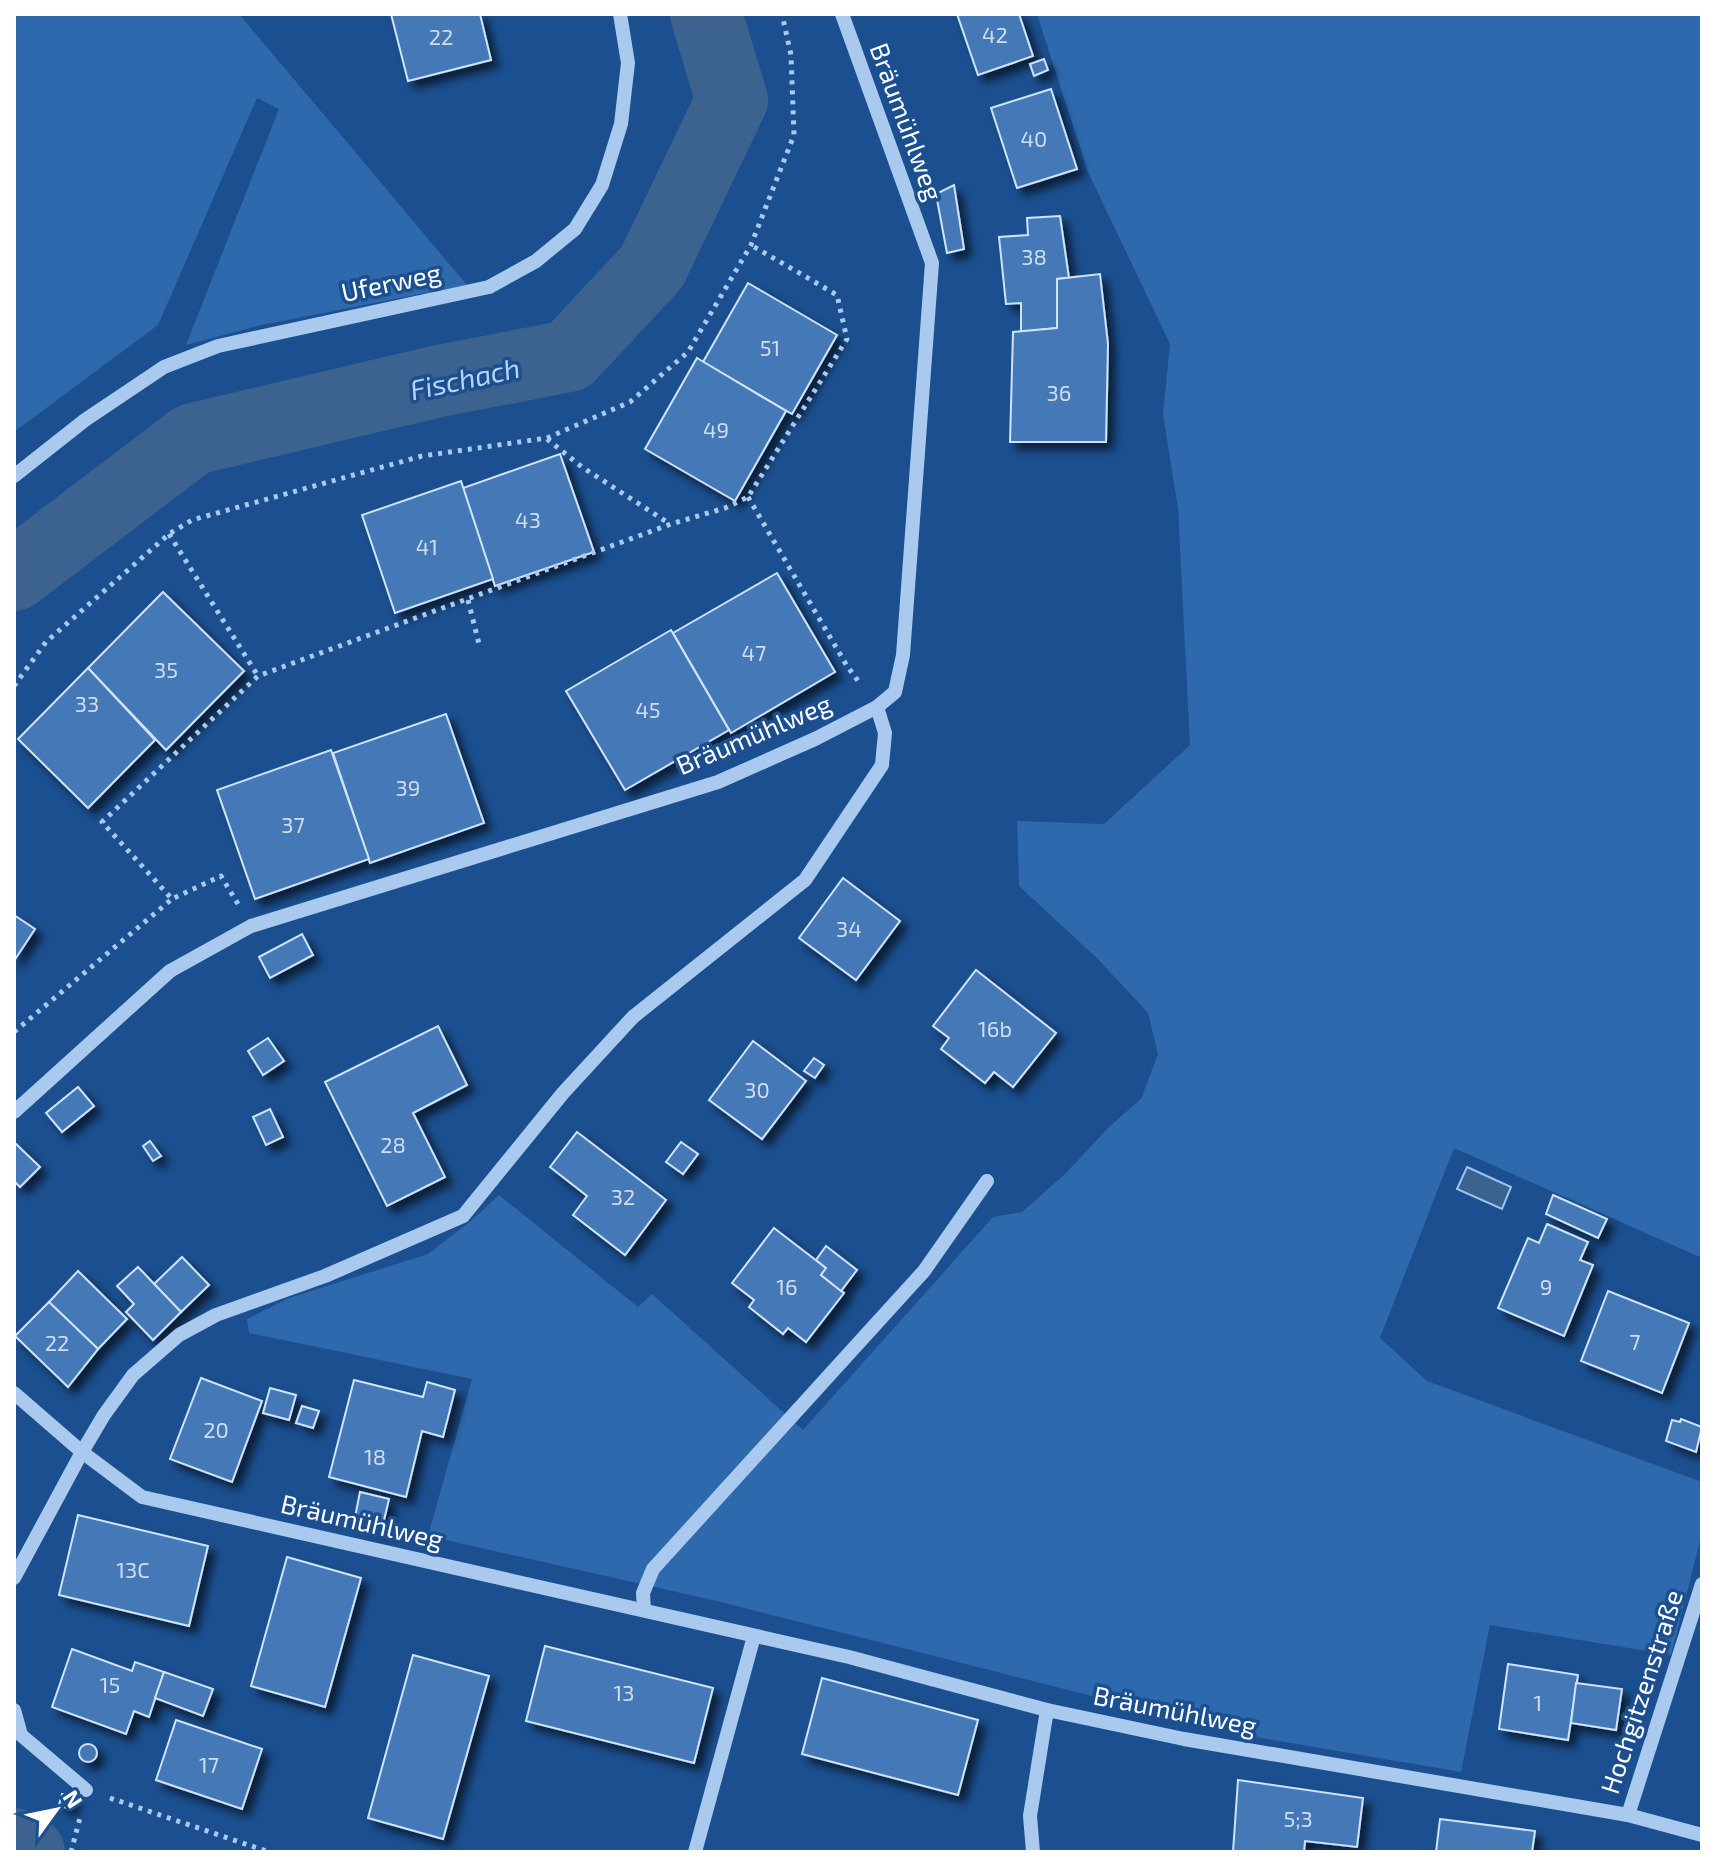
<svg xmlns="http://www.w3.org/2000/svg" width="1716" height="1866" font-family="'Exo 2',sans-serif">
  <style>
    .green { fill: #2e69ad }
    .water { fill: #3c6290; stroke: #9cc4f0; stroke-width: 2 }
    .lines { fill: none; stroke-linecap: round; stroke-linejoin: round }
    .river { stroke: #3c6290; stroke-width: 72 }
    .building { fill: #4478b7; stroke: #cfe3fa; stroke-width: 2; filter: url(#shadow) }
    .path { stroke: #a9c9ee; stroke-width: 5; stroke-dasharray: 4 6; stroke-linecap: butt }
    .minor { stroke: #a9c9ee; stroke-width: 14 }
    .labels { text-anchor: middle; stroke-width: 7; stroke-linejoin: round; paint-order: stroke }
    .number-label { font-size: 22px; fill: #d0dded }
    .street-label { font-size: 26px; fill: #fff; stroke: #1b4f8f }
    .water-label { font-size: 28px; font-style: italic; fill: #b5d3f5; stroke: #1b4f8f }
  </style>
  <defs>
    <filter id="shadow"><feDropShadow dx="7" dy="7" stdDeviation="4" flood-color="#0009"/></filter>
  </defs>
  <rect width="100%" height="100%" fill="#1b4f8f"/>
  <g class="green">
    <polygon points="14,14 239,14 467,285 262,325 186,345 279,109 257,98 158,325 14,432"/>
    <polygon points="1037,14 1702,14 1702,1258 1454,1148 1380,1338 1427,1381 1702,1482 1702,1533 1671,1655 1490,1625 1461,1772 1250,1736 721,1602 428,1536 472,1379 249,1333 247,1319 289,1298 428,1254 471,1221 499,1195 638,1307 652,1294 803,1430 993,1217 1022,1212 1064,1175 1110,1126 1141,1099 1158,1054 1148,1013 1098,959 1019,886 1017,821 1104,824 1190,745 1178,508 1163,414 1170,344 1088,172"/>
  </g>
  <polygon class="water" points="1467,1167 1511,1187 1502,1209 1457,1189"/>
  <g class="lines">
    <g class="river">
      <polyline points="14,575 193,439 439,381 569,356 652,267 732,100 706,14"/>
      <polyline points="14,1844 29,1852"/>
    </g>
  </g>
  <g class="building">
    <polygon points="391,14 480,14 491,60 408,81"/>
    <polygon points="957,14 1019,14 1033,56 978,75"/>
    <polygon points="1044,59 1048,70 1034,76 1030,64"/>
    <polygon points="1051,89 1077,169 1017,188 991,108"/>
    <polygon points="954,185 964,249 947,253 936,194"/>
    <polygon points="1060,216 1069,278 1057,279 1057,328 1021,332 1021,303 1006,304 999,237 1028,235 1027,218"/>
    <polygon points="1100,274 1108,344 1106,442 1010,442 1013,332 1057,328 1057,279"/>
    <polygon points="748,283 837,335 792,414 703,362"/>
    <polygon points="697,358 786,411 735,501 645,449"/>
    <polygon points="560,454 594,552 495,586 463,488"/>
    <polygon points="461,481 493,579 395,613 362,515"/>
    <polygon points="777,573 835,672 731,733 673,633"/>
    <polygon points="163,592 244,671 166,750 88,668"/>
    <polygon points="671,630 729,730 625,790 566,691"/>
    <polygon points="88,668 155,740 88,808 18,739"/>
    <polygon points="446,714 484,823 370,863 333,753"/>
    <polygon points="331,750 369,859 255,899 217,790"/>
    <polygon points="843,878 900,921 856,980 799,938"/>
    <polygon points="14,915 35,929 14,961"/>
    <polygon points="302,934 313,955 270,978 259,957"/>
    <polygon points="976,970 1056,1033 1013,1087 994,1072 985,1083 941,1049 949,1038 933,1026"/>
    <polygon points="438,1026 467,1085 413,1113 445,1177 387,1206 325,1082"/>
    <polygon points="268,1038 284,1061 263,1075 248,1051"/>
    <polygon points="753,1041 806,1081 762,1139 709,1100"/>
    <polygon points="814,1058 824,1065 815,1078 804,1071"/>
    <polygon points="78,1087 94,1106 62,1132 46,1113"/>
    <polygon points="270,1109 283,1137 266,1145 253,1117"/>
    <polygon points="577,1132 666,1200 625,1255 573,1215 587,1196 550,1167"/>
    <polygon points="150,1141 161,1156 153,1161 143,1146"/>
    <polygon points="14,1142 40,1167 20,1187 14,1181"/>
    <polygon points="681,1142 698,1154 683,1174 666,1162"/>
    <polygon points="1553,1195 1607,1219 1598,1238 1546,1214"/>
    <polygon points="1547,1224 1588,1242 1580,1260 1593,1265 1564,1336 1498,1308 1528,1238 1539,1243"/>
    <polygon points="774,1228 826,1268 821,1275 844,1293 806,1342 788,1328 783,1334 749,1307 754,1300 732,1283"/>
    <polygon points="826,1246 857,1270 841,1291 821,1275 826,1268 816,1260"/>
    <polygon points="182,1257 209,1285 181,1312 154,1284"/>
    <polygon points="138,1267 181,1312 153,1340 126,1312 134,1304 117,1286"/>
    <polygon points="78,1271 127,1319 98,1349 49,1302"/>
    <polygon points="1608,1291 1689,1323 1662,1393 1581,1361"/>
    <polygon points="49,1302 98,1349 68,1387 15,1336"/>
    <polygon points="201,1378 262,1401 232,1482 170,1459"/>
    <polygon points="354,1380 423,1397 427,1382 455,1390 443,1437 422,1431 406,1497 329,1477"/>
    <polygon points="270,1388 296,1395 289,1420 263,1413"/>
    <polygon points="302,1406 319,1411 313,1428 296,1423"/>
    <polygon points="1681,1419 1702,1427 1696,1452 1666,1441 1672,1420 1680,1422"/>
    <polygon points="360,1492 389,1499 382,1529 354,1522"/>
    <polygon points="78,1515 208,1546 189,1626 59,1595"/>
    <polygon points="287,1557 361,1578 325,1707 251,1686"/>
    <polygon points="545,1646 713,1688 694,1763 526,1721"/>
    <polygon points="72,1649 132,1671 135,1662 164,1672 149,1717 134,1711 126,1734 52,1707"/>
    <polygon points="413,1655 489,1676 443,1839 368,1818"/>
    <polygon points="1508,1664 1578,1675 1568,1740 1499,1729"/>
    <polygon points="164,1672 213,1689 203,1716 155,1698"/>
    <polygon points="822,1678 978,1720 958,1795 802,1754"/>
    <polygon points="1576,1683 1622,1689 1616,1730 1571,1723"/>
    <polygon points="176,1720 262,1749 242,1809 156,1780"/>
    <circle cx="88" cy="1753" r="9"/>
    <polygon points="1238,1780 1363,1798 1357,1847 1305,1841 1304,1852 1233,1852"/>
    <polygon points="62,1794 74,1798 69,1809 59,1805"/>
    <polygon points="1440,1819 1535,1831 1532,1852 1436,1852"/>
  </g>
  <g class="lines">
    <g class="path">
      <polyline points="547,439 582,467 670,524"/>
      <polyline points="748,497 847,666 861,685"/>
      <polyline points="169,534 258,676"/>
      <polyline points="468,600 479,644"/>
      <polyline points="14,686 46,642 169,534 192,520 422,456 547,438 630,402 688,352 751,245 794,135 791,55 782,14"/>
      <polyline points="238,904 221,876 172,899 102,822 258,676 671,524 725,508 748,497 847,339 837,295 751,245"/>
      <polyline points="14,1032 172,899"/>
      <polyline points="110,1798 269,1852"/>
      <polyline points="71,1852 81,1814"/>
    </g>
    <g class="minor">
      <polyline points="14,476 85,420 164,367 218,346 489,287 536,261 575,229 602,185 621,124 628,63 620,14"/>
      <polyline points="14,1112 170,971 251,926 718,782 815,739 877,707 895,692 903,655 932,263 842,14"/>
      <polyline points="14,1393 82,1452 142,1497 849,1657 1047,1710 1184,1739 1628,1815 1702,1835"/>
      <polyline points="14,1578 82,1452 104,1415 133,1375 179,1335 216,1315 325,1276 463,1216 563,1093 633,1017 805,880 882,765 885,733 877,707"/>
      <polyline points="644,1610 643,1593 653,1569 924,1271 987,1181"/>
      <polyline points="14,1710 21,1735 86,1790"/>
      <polyline points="1628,1815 1702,1584"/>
      <polyline points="695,1852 754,1636"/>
      <polyline points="1033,1852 1030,1816 1047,1710"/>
    </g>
  </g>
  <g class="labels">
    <g class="number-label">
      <text x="995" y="43">42</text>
      <text x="441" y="45">22</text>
      <text x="1034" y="147">40</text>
      <text x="1034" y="265">38</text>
      <text x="770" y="356">51</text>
      <text x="1059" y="401">36</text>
      <text x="716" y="438">49</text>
      <text x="528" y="528">43</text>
      <text x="427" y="555">41</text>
      <text x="754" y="661">47</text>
      <text x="166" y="678">35</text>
      <text x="87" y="712">33</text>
      <text x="648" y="718">45</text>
      <text x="408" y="796">39</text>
      <text x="293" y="833">37</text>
      <text x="849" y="937">34</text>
      <text x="995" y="1037">16b</text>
      <text x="757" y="1098">30</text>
      <text x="393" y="1153">28</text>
      <text x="623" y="1205">32</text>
      <text x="787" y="1295">16</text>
      <text x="1546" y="1295">9</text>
      <text x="1635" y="1350">7</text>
      <text x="57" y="1351">22</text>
      <text x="216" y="1438">20</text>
      <text x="375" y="1465">18</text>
      <text x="133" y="1578">13C</text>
      <text x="110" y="1693">15</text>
      <text x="624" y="1701">13</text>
      <text x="1538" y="1711">1</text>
      <text x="209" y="1773">17</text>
      <text x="1298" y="1827">5;3</text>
    </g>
    <g class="street-label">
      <text transform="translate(906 122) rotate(70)" y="9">Bräumühlweg</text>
      <text transform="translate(391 283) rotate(-12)" y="9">Uferweg</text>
      <text transform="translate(754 735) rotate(-23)" y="9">Bräumühlweg</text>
      <text transform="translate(362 1522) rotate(13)" y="9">Bräumühlweg</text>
      <text transform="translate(1642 1692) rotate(-72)" y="9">Hochgitzenstraße</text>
      <text transform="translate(1175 1711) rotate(11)" y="9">Bräumühlweg</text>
    </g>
    <g class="water-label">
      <text transform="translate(465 379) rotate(-12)" y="10">Fischach</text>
    </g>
  </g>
  <rect width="1716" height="1866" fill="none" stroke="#ffffff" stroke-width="32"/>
  <g transform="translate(56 1810) rotate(57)" stroke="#1b4f8f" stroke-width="6" paint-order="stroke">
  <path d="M0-6L14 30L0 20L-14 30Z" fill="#ffffff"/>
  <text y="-12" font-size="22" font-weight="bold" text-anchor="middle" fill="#ffffff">N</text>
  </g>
</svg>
